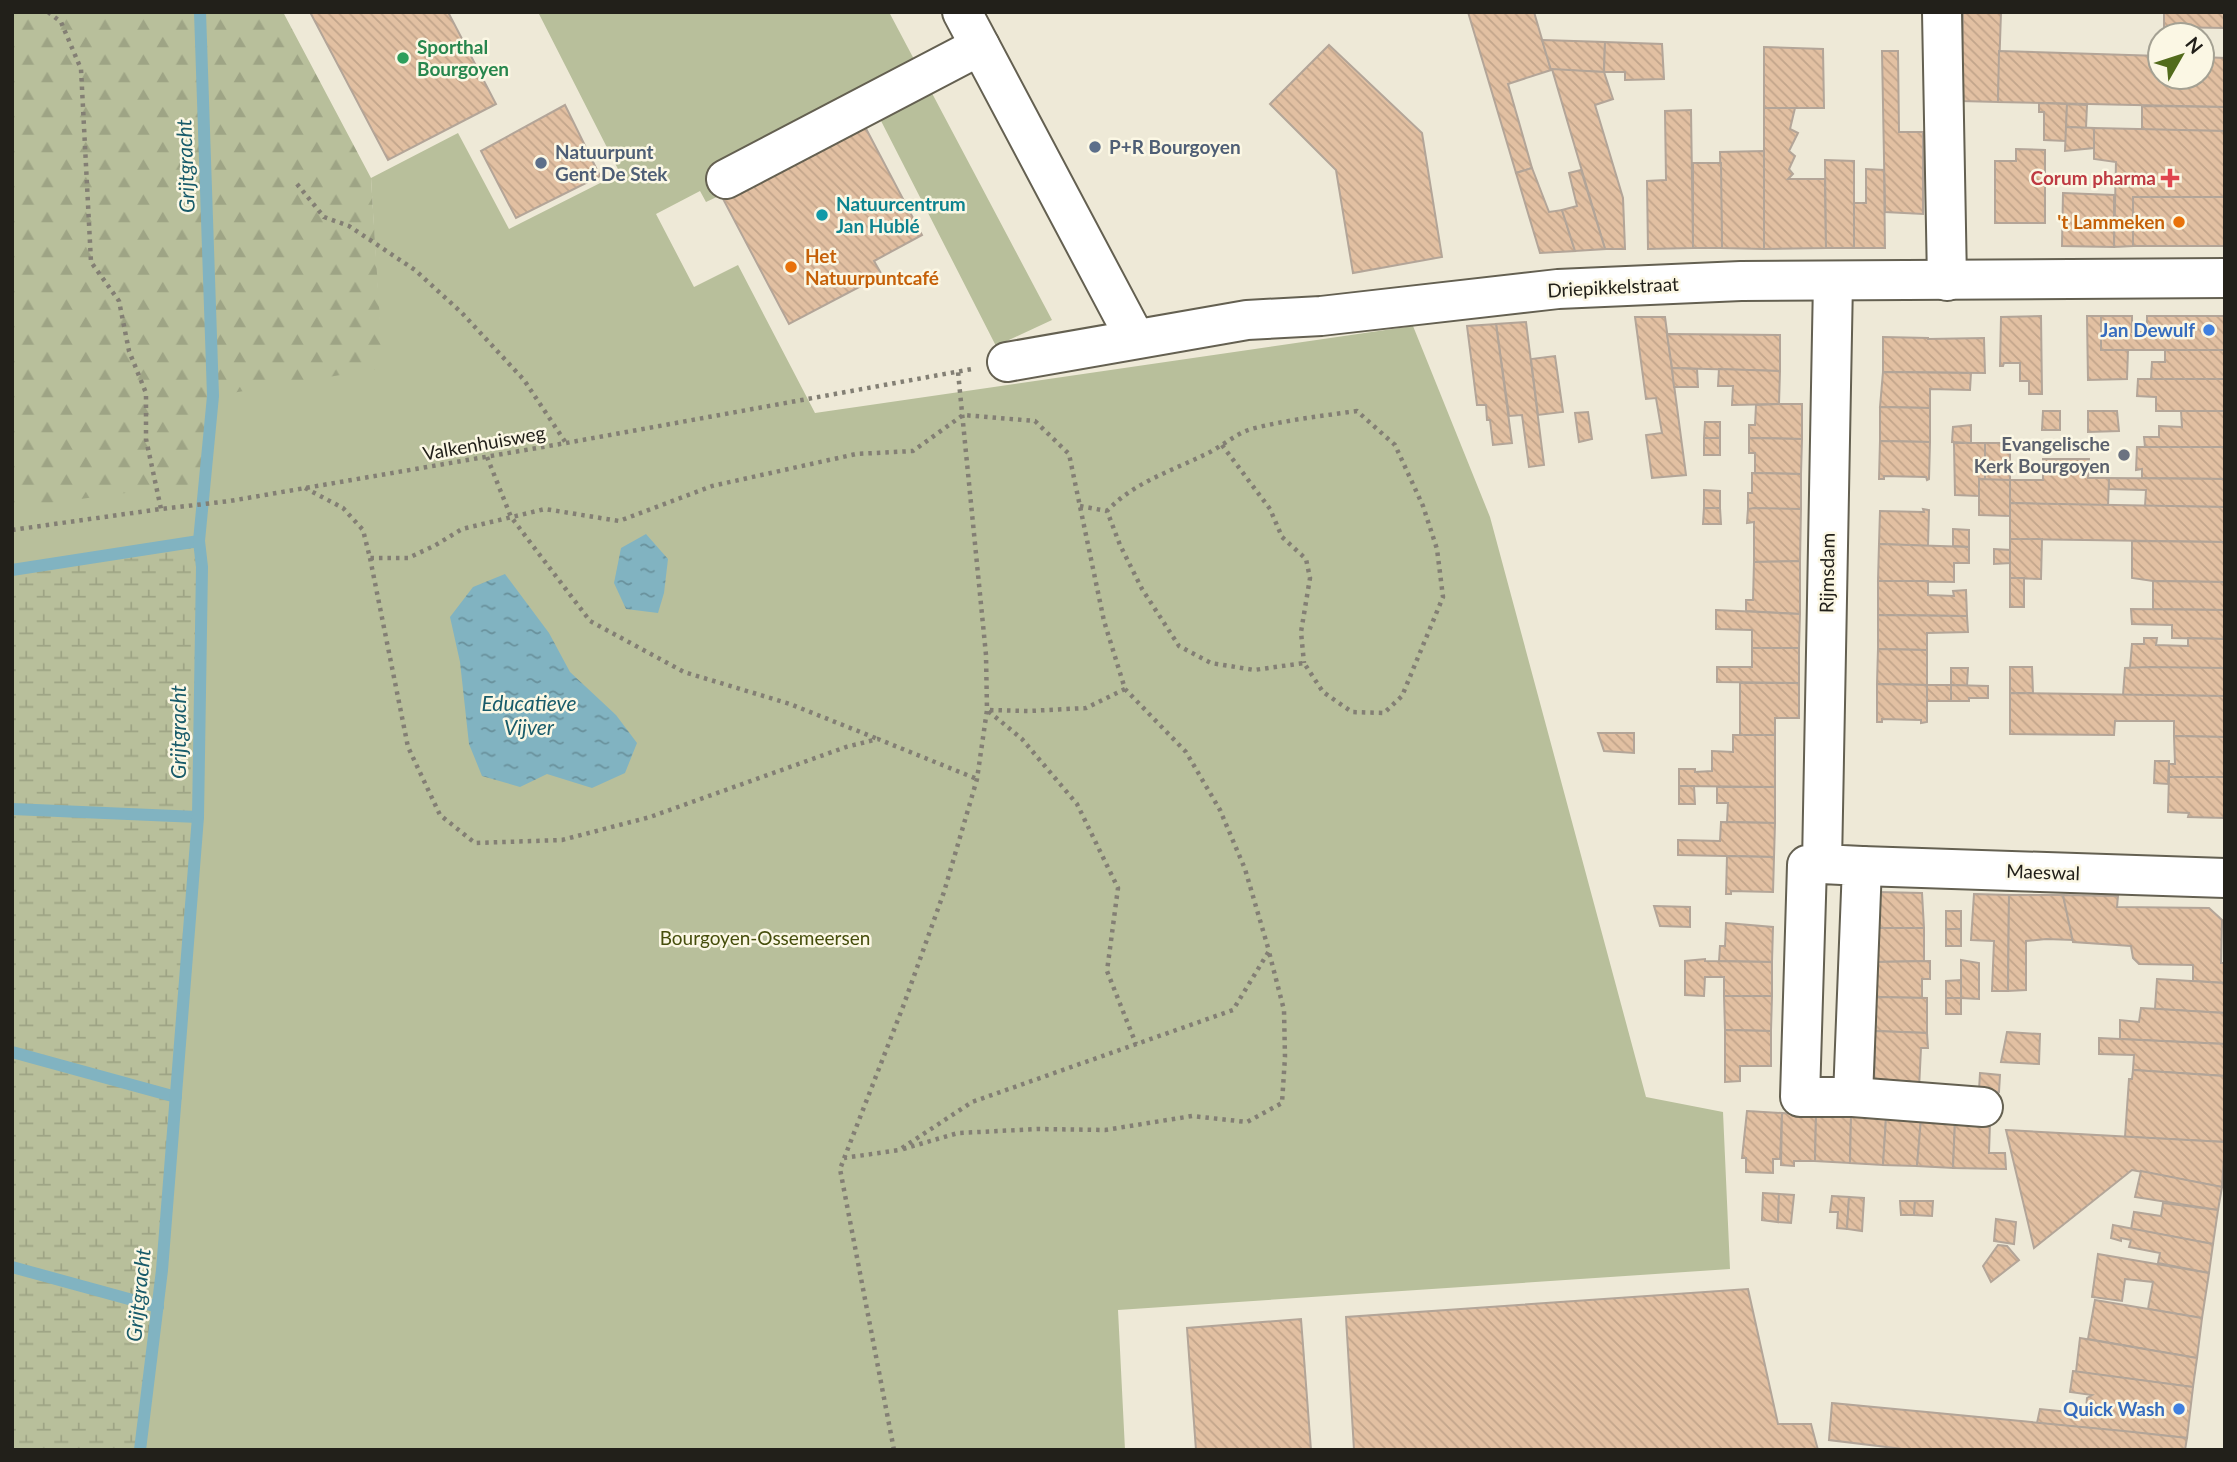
<svg xmlns="http://www.w3.org/2000/svg" width="2237" height="1462" font-family="Lato,sans-serif">
  <style>
    .green { fill: #b8bf9b }
    .forest { fill: url(#forest-firs) }
    .wetland { fill: url(#wetland-marsh) }
    .water { fill: url(#water-ripples) }
    .lines { fill: none; stroke-linecap: round; stroke-linejoin: round }
    .stream { stroke: #81b3c1; stroke-width: 12 }
    .building { fill: url(#building-back-hatch); stroke: #b3a598; stroke-width: 2 }
    .minor-casing { stroke: #646051; stroke-width: 42 }
    .path { stroke: #837f74; stroke-width: 4.5; stroke-dasharray: 3.5 5; stroke-linecap: butt }
    .minor { stroke: #fff; stroke-width: 38 }
    .leisure-dot { fill: #2e9e5b; stroke: #fbf7e4; stroke-width: 2.5 }
    .service-dot { fill: #5c6f8a; stroke: #fbf7e4; stroke-width: 2.5 }
    .health-dot { fill: #e0444e; stroke: #fbf7e4; stroke-width: 2.5 }
    .culture-dot { fill: #0f9aa8; stroke: #fbf7e4; stroke-width: 2.5 }
    .food-dot { fill: #e8710a; stroke: #fbf7e4; stroke-width: 2.5 }
    .shop-dot { fill: #3f7fe0; stroke: #fbf7e4; stroke-width: 2.5 }
    .worship-dot { fill: #6b7280; stroke: #fbf7e4; stroke-width: 2.5 }
    .labels { text-anchor: middle; stroke-width: 5; stroke-linejoin: round; paint-order: stroke }
    .leisure-label { font-size: 19px; font-weight: bold; fill: #27864d; stroke: #fbf7e4; text-anchor: start }
    .service-label { font-size: 19px; font-weight: bold; fill: #4e5e75; stroke: #fbf7e4; text-anchor: start }
    .health-label { font-size: 19px; font-weight: bold; fill: #be3a42; stroke: #fbf7e4; text-anchor: end }
    .culture-label { font-size: 19px; font-weight: bold; fill: #0d838f; stroke: #fbf7e4; text-anchor: start }
    .food-label { font-size: 19px; font-weight: bold; fill: #c56008; stroke: #fbf7e4; text-anchor: end }
    .street-label { font-size: 19px; fill: #22201a; stroke: #fbf7e4 }
    .shop-label { font-size: 19px; font-weight: bold; fill: #366cbe; stroke: #fbf7e4; text-anchor: end }
    .worship-label { font-size: 19px; font-weight: bold; fill: #5b616d; stroke: #fbf7e4; text-anchor: end }
    .park-label { font-size: 19px; fill: #464e0c; stroke: #fbf7e4 }
    .water-label { font-size: 21px; font-style: italic; fill: #185b6a; stroke: #fbf7e4 }
  </style>
  <defs>
    <pattern id="forest-firs" width="22" height="20" patternUnits="userSpaceOnUse" patternTransform="scale(1.75)"><rect width="22" height="20" fill="#b8bf9b"/><path d="M5 1l3.5 6h-7zM16 11l3.5 6h-7z" fill="#9ea485"/></pattern>
    <pattern id="wetland-marsh" width="20" height="14" patternUnits="userSpaceOnUse" patternTransform="scale(1.75)"><rect width="20" height="14" fill="#b8bf9b"/><path d="M1 5h8M5 5V1M11 12h8M15 12V8" fill="none" stroke="#9ea485"/></pattern>
    <pattern id="water-ripples" width="26" height="14" patternUnits="userSpaceOnUse" patternTransform="scale(1.75)"><rect width="26" height="14" fill="#81b3c1"/><path d="M2 4q2-2 4 0t4 0M15 11q2-2 4 0t4 0" fill="none" stroke="#69919c"/></pattern>
    <pattern id="building-back-hatch" width="6" height="6" patternUnits="userSpaceOnUse" patternTransform="scale(1.75)"><rect width="6" height="6" fill="#e2c0a2"/><path d="M-1 5l2 2M0 0l6 6M5-1l2 2" fill="none" stroke="#c2a58b"/></pattern>
  </defs>
  <rect width="100%" height="100%" fill="#eee9d7"/>
  <polygon class="green" points="12,12 382,368 371,178 458,133 509,229 620,173 538,12 889,12 1052,320 996,346 878,115 721,195 706,202 700,191 656,214 694,287 738,265 815,413 1413,326 1490,517 1646,1097 1723,1112 1730,1269 1118,1310 1125,1450 12,1450"/>
  <polygon class="forest" points="12,12 283,12 371,178 383,368 214,396 199,482 194,484 12,508"/>
  <polygon class="wetland" points="199,541 202,567 198,817 162,1270 140,1450 12,1450 12,570"/>
  <g class="water">
    <polygon points="646,534 668,559 664,593 658,613 626,609 614,583 621,548"/>
    <polygon points="505,574 549,633 570,672 616,715 637,743 625,773 592,788 547,774 520,787 482,776 469,744 460,662 450,617 473,587"/>
  </g>
  <g class="lines">
    <g class="stream">
      <polyline points="12,570 199,541"/>
      <polyline points="12,809 198,817"/>
      <polyline points="12,1052 176,1097"/>
      <polyline points="12,1267 158,1307"/>
      <polyline points="140,1450 162,1270 198,817 202,567 199,541 213,396 200,12"/>
    </g>
  </g>
  <g class="building">
    <polygon points="310,12 448,12 496,104 388,160"/>
    <polygon points="1468,12 1534,12 1551,70 1508,84 1532,168 1516,173"/>
    <polygon points="1963,12 2001,12 1998,102 1961,101"/>
    <polygon points="2164,12 2225,12 2225,28 2164,27"/>
    <polygon points="1542,40 1605,42 1604,72 1551,70"/>
    <polygon points="1605,42 1662,44 1664,79 1625,80 1625,72 1604,72"/>
    <polygon points="1329,45 1422,133 1442,257 1353,273 1336,170 1270,104"/>
    <polygon points="1764,47 1823,49 1824,108 1764,108"/>
    <polygon points="1882,51 1898,51 1899,132 1923,132 1923,214 1885,212"/>
    <polygon points="1999,51 2160,56 2160,77 2202,77 2202,57 2225,58 2225,107 1998,102"/>
    <polygon points="1552,69 1604,72 1613,99 1595,105 1623,198 1625,249 1605,249"/>
    <polygon points="2039,103 2067,104 2066,141 2044,140 2044,112 2039,112"/>
    <polygon points="2067,104 2087,105 2086,128 2066,127"/>
    <polygon points="565,105 600,176 516,218 481,151"/>
    <polygon points="2142,106 2225,107 2225,131 2142,130"/>
    <polygon points="1764,108 1795,108 1790,129 1798,133 1789,151 1795,156 1789,169 1793,174 1788,179 1825,179 1826,248 1764,249"/>
    <polygon points="1691,110 1693,248 1648,249 1647,181 1666,180 1665,111"/>
    <polygon points="862,121 922,235 874,261 882,275 789,324 721,195"/>
    <polygon points="2066,127 2094,128 2094,148 2065,151"/>
    <polygon points="2094,128 2225,131 2225,197 2133,197 2133,246 2114,247 2116,162 2094,159"/>
    <polygon points="2016,149 2045,150 2045,223 1995,223 1995,161 2016,161"/>
    <polygon points="1764,151 1764,249 1722,248 1720,152"/>
    <polygon points="1825,160 1854,161 1854,248 1826,248"/>
    <polygon points="1693,163 1721,163 1722,248 1693,248"/>
    <polygon points="1532,168 1549,212 1562,210 1575,251 1540,253 1516,173"/>
    <polygon points="1866,169 1884,170 1885,248 1854,248 1854,203 1866,203"/>
    <polygon points="1581,170 1605,249 1575,251 1562,210 1577,206 1569,173"/>
    <polygon points="2063,193 2114,195 2114,247 2062,246"/>
    <rect x="2133" y="197" width="92" height="49"/>
    <polygon points="2041,316 2042,394 2029,394 2029,381 2020,381 2020,363 2004,363 2003,366 2000,366 2001,317"/>
    <polygon points="2087,316 2101,316 2101,350 2128,350 2127,379 2088,380"/>
    <polygon points="2101,316 2132,316 2132,332 2153,332 2153,326 2147,326 2147,316 2225,316 2225,350 2101,350"/>
    <polygon points="1635,317 1665,317 1686,475 1652,478 1646,435 1662,433 1656,398 1646,399"/>
    <polygon points="1526,322 1544,465 1529,467 1522,415 1509,416 1496,324"/>
    <polygon points="1496,324 1512,443 1493,445 1490,420 1487,420 1486,405 1477,405 1467,326"/>
    <polygon points="1667,334 1780,335 1780,371 1672,368"/>
    <polygon points="1883,337 1928,338 1928,339 1984,338 1985,373 1883,372"/>
    <polygon points="2165,350 2225,350 2225,379 2151,379 2152,362 2165,362"/>
    <polygon points="1555,356 1563,412 1538,415 1531,359"/>
    <polygon points="1672,368 1697,369 1698,387 1674,387"/>
    <polygon points="1719,369 1780,371 1779,404 1732,405 1733,386 1718,386"/>
    <polygon points="1883,372 1971,373 1970,390 1930,389 1930,408 1880,407"/>
    <polygon points="2138,379 2225,379 2225,411 2156,411 2156,397 2137,396"/>
    <polygon points="1779,404 1802,404 1802,439 1749,438 1749,425 1755,425 1756,405"/>
    <polygon points="1880,407 1930,408 1930,442 1880,441"/>
    <polygon points="2043,411 2060,411 2060,430 2042,430"/>
    <polygon points="2088,411 2117,411 2119,431 2088,432"/>
    <polygon points="2181,411 2225,411 2225,447 2145,447 2144,437 2159,437 2159,426 2182,427"/>
    <polygon points="1588,412 1592,439 1579,442 1575,413"/>
    <polygon points="1705,422 1720,422 1720,438 1704,438"/>
    <polygon points="1971,425 1971,443 1952,442 1953,427"/>
    <rect x="1704" y="438" width="16" height="17"/>
    <polygon points="1749,438 1802,439 1801,474 1755,473 1755,453 1749,453"/>
    <polygon points="1880,441 1930,442 1929,479 1927,480 1926,477 1884,476 1884,479 1879,479"/>
    <polygon points="1954,443 1985,443 1985,480 1979,479 1979,496 1955,495"/>
    <rect x="1985" y="443" width="25" height="37"/>
    <polygon points="2137,447 2225,447 2225,479 2142,478 2142,469 2136,470"/>
    <polygon points="2043,459 2089,459 2088,478 2109,478 2108,506 2010,503 2010,480 2043,480"/>
    <polygon points="1752,473 1801,474 1801,509 1748,509 1748,493 1752,493"/>
    <polygon points="2109,478 2225,479 2225,507 2145,506 2146,490 2109,489"/>
    <polygon points="1979,479 2010,480 2010,516 1979,515"/>
    <polygon points="1704,490 1720,491 1720,508 1704,508"/>
    <polygon points="2010,503 2225,507 2225,542 2010,539"/>
    <polygon points="1704,508 1720,508 1721,524 1703,524"/>
    <polygon points="1754,508 1801,509 1800,561 1754,562 1754,522 1747,523 1748,509"/>
    <polygon points="1923,509 1929,510 1928,546 1879,544 1880,511 1924,512"/>
    <polygon points="1953,529 1969,530 1969,547 1953,546"/>
    <polygon points="2010,539 2042,539 2041,579 2010,578"/>
    <polygon points="2132,541 2225,542 2225,582 2153,581 2132,578"/>
    <polygon points="1879,544 1969,547 1969,563 1954,563 1954,582 1878,581"/>
    <polygon points="1994,549 2010,550 2010,563 1994,564"/>
    <polygon points="1800,561 1800,614 1746,611 1746,600 1753,600 1754,562"/>
    <rect x="2010" y="578" width="14" height="29"/>
    <polygon points="1878,581 1928,581 1928,595 1954,596 1953,591 1966,590 1967,616 1878,615"/>
    <polygon points="2153,581 2225,582 2225,610 2153,609"/>
    <polygon points="2131,609 2225,610 2225,639 2172,638 2172,625 2132,624"/>
    <polygon points="1716,610 1800,614 1799,648 1752,648 1752,630 1716,629"/>
    <polygon points="1878,615 1967,616 1968,632 1927,633 1927,650 1878,649"/>
    <polygon points="2144,638 2157,638 2156,645 2188,646 2188,638 2225,639 2225,668 2130,668 2132,644 2144,644"/>
    <polygon points="1752,648 1799,648 1799,683 1717,682 1717,667 1752,667"/>
    <polygon points="1878,649 1927,650 1927,685 1877,684"/>
    <polygon points="2010,667 2032,667 2033,693 2010,693"/>
    <polygon points="2148,667 2225,668 2225,696 2123,695 2125,668"/>
    <polygon points="1951,668 1968,668 1967,686 1951,685"/>
    <polygon points="1740,683 1799,683 1799,718 1775,718 1775,735 1740,735"/>
    <polygon points="1877,684 1927,685 1927,722 1921,723 1921,720 1882,719 1882,722 1877,722"/>
    <rect x="1927" y="685" width="24" height="16"/>
    <polygon points="1951,685 1988,686 1988,698 1969,698 1969,701 1951,701"/>
    <polygon points="2010,693 2225,696 2225,737 2174,736 2174,721 2115,721 2114,735 2010,734"/>
    <polygon points="1598,733 1634,733 1634,753 1604,751"/>
    <polygon points="1733,735 1775,735 1775,787 1679,786 1679,769 1695,769 1695,772 1712,771 1712,751 1733,752"/>
    <polygon points="2174,736 2225,737 2225,777 2169,777 2169,764 2175,764"/>
    <polygon points="2155,761 2169,761 2168,784 2154,783"/>
    <polygon points="2169,777 2225,777 2225,818 2188,817 2189,813 2168,812"/>
    <polygon points="1679,786 1694,786 1695,804 1679,804"/>
    <polygon points="1717,787 1775,787 1775,823 1727,822 1728,803 1717,803"/>
    <polygon points="1721,822 1775,823 1774,857 1678,855 1678,840 1720,841"/>
    <polygon points="1727,856 1774,857 1773,892 1731,891 1731,894 1726,894"/>
    <polygon points="1877,892 1922,893 1924,928 1876,928"/>
    <polygon points="1974,894 2009,895 2008,991 1992,991 1994,941 1971,940"/>
    <polygon points="2009,895 2063,895 2073,940 2046,939 2026,941 2026,990 2008,991"/>
    <polygon points="2063,895 2118,896 2117,907 2209,908 2222,920 2221,963 2225,963 2225,983 2193,981 2193,965 2139,964 2133,958 2131,946 2073,942"/>
    <polygon points="1654,906 1690,907 1690,927 1660,926"/>
    <rect x="1946" y="911" width="15" height="18"/>
    <polygon points="1726,923 1773,927 1772,962 1719,961 1720,946 1725,946"/>
    <polygon points="1876,928 1924,928 1924,961 1876,962"/>
    <rect x="1946" y="929" width="15" height="17"/>
    <polygon points="1705,959 1705,961 1772,962 1772,996 1724,996 1724,977 1705,977 1704,996 1685,995 1685,961"/>
    <polygon points="1961,960 1979,963 1979,999 1961,998"/>
    <polygon points="1930,961 1930,979 1922,979 1922,998 1876,997 1876,962"/>
    <polygon points="2157,979 2225,983 2225,1013 2155,1009"/>
    <polygon points="1961,980 1961,998 1946,998 1946,981"/>
    <polygon points="1724,996 1772,996 1771,1031 1725,1030"/>
    <polygon points="1876,997 1927,998 1927,1033 1875,1031"/>
    <rect x="1946" y="998" width="15" height="16"/>
    <polygon points="2141,1008 2225,1013 2225,1044 2120,1039 2120,1020 2139,1022"/>
    <polygon points="1725,1030 1771,1031 1771,1066 1740,1066 1740,1081 1725,1082"/>
    <polygon points="1875,1031 1927,1033 1928,1048 1921,1048 1919,1089 1874,1089"/>
    <polygon points="2007,1032 2040,1034 2039,1064 2001,1062"/>
    <polygon points="2099,1038 2225,1044 2225,1076 2133,1070 2134,1055 2099,1054"/>
    <polygon points="2133,1070 2225,1076 2225,1142 2125,1137 2129,1079 2132,1079"/>
    <polygon points="1980,1073 2000,1075 1999,1092 1979,1090"/>
    <polygon points="1747,1111 1782,1113 1780,1159 1773,1159 1773,1173 1746,1172 1746,1158 1742,1158"/>
    <polygon points="1782,1113 1816,1115 1815,1161 1794,1161 1794,1166 1781,1165"/>
    <polygon points="1816,1115 1851,1116 1850,1163 1815,1161"/>
    <polygon points="1851,1116 1886,1118 1883,1165 1850,1163"/>
    <polygon points="1886,1118 1921,1119 1917,1166 1883,1165"/>
    <polygon points="1921,1119 1955,1121 1953,1168 1917,1166"/>
    <polygon points="1955,1121 1990,1123 1989,1153 2005,1153 2006,1169 1953,1168"/>
    <polygon points="2006,1130 2225,1142 2222,1187 2132,1170 2034,1248"/>
    <polygon points="2141,1171 2222,1187 2218,1210 2135,1197"/>
    <polygon points="1763,1193 1779,1194 1778,1222 1762,1220"/>
    <polygon points="1779,1194 1794,1195 1791,1223 1778,1222"/>
    <polygon points="1832,1196 1849,1197 1847,1229 1837,1228 1838,1212 1830,1212"/>
    <polygon points="1849,1197 1864,1198 1862,1231 1847,1229"/>
    <polygon points="1900,1201 1915,1201 1914,1215 1901,1215"/>
    <polygon points="1915,1201 1933,1201 1932,1216 1914,1215"/>
    <polygon points="2163,1203 2218,1210 2213,1244 2131,1229 2134,1212 2161,1216"/>
    <polygon points="1996,1219 2016,1222 2014,1244 1994,1241"/>
    <polygon points="2113,1225 2213,1244 2209,1273 2158,1263 2160,1253 2129,1247 2131,1240 2121,1238 2121,1241 2111,1238"/>
    <polygon points="1998,1245 2007,1246 2019,1260 1991,1282 1983,1266"/>
    <polygon points="2098,1254 2209,1273 2202,1318 2148,1309 2153,1282 2125,1279 2122,1301 2092,1297"/>
    <polygon points="1748,1289 1778,1424 1811,1424 1818,1450 1354,1450 1346,1317"/>
    <polygon points="2095,1300 2202,1318 2197,1358 2088,1339"/>
    <polygon points="1301,1319 1311,1450 1196,1450 1187,1328"/>
    <polygon points="2080,1338 2197,1358 2193,1387 2076,1372"/>
    <polygon points="2073,1371 2193,1387 2187,1438 2037,1423 2040,1409 2089,1414 2086,1409 2087,1398 2092,1395 2070,1392"/>
    <polygon points="1832,1403 2124,1431 2187,1438 2185,1450 1911,1450 1829,1440"/>
  </g>
  <g class="lines">
    <defs>
      <g id="minor">
        <polyline points="962,12 1135,338"/>
        <polyline points="1942,12 1947,281"/>
        <polyline points="726,179 980,46"/>
        <polyline points="1007,362 1247,320 1321,316 1558,289 1741,281 2225,278"/>
        <polyline points="1822,864 1862,866 1853,1097 1800,1097 1807,865 1822,864 1833,281"/>
        <polyline points="1862,866 2225,878"/>
        <polyline points="1853,1097 1983,1107"/>
      </g>
    </defs>
    <use href="#minor" class="minor-casing"/>
    <g class="path">
      <polyline points="48,12 61,22 81,69 91,262 119,301 129,351 146,393 146,439 161,509"/>
      <polyline points="297,184 324,217 349,226 415,270 462,313 524,380 566,443"/>
      <polyline points="1222,445 1270,509 1282,537 1306,559 1310,578 1301,632 1304,663"/>
      <polyline points="487,457 511,517 590,621 684,672 790,704 878,739"/>
      <polyline points="305,488 343,508 363,530 370,558 408,558 434,546 462,529 545,509 619,521 712,486 856,454 913,451 963,415 1035,421 1069,454 1104,621 1125,689 1186,752 1220,810 1245,869 1269,951 1233,1010 972,1102 899,1150 844,1158"/>
      <path d="M1080,506L1107,511L1120,545L1142,589L1179,646L1211,663L1254,670L1304,663L1323,692L1352,712L1384,713L1402,696L1443,597L1437,549L1423,506L1395,445L1357,411C1321,416 1286,420 1251,429C1235,434 1220,448 1204,455C1171,471 1133,483 1107,511"/>
      <polyline points="12,530 161,509 230,501 566,443 972,369"/>
      <polyline points="370,558 408,747 440,815 475,843 562,840 650,817 846,747 878,739 977,779"/>
      <polyline points="1125,689 1086,708 1029,711 987,710 1022,739 1077,804 1118,888 1107,971 1136,1044"/>
      <polyline points="903,1149 958,1133 1039,1129 1105,1130 1192,1116 1247,1122 1282,1103 1285,1057 1284,1010 1269,952"/>
      <polyline points="894,1450 840,1169 904,1004 944,892 977,779 987,710 986,655 958,372"/>
    </g>
    <use href="#minor" class="minor"/>
  </g>
  <circle class="leisure-dot" cx="403" cy="58" r="7"/>
  <g class="service-dot">
    <circle cx="1095" cy="147" r="7"/>
    <circle cx="541" cy="163" r="7"/>
  </g>
  <path class="health-dot" d="M2166.5 167.5h7v7h7v7h-7v7h-7v-7h-7v-7h7z"/>
  <circle class="culture-dot" cx="822" cy="215" r="7"/>
  <g class="food-dot">
    <circle cx="2179" cy="222" r="7"/>
    <circle cx="791" cy="267" r="7"/>
  </g>
  <g class="shop-dot">
    <circle cx="2209" cy="330" r="7"/>
    <circle cx="2179" cy="1409" r="7"/>
  </g>
  <circle class="worship-dot" cx="2124" cy="455" r="7"/>
  <g class="labels">
    <g class="leisure-label">
      <text x="417" y="54">Sporthal<tspan x="417" dy="22">Bourgoyen</tspan></text>
    </g>
    <g class="service-label">
      <text x="1109" y="154">P+R Bourgoyen</text>
      <text x="555" y="159">Natuurpunt<tspan x="555" dy="22">Gent De Stek</tspan></text>
    </g>
    <g class="health-label">
      <text x="2156" y="185">Corum pharma</text>
    </g>
    <g class="culture-label">
      <text x="836" y="211">Natuurcentrum<tspan x="836" dy="22">Jan Hublé</tspan></text>
    </g>
    <g class="food-label">
      <text x="2165" y="229">'t Lammeken</text>
      <text x="805" y="263" text-anchor="start">Het<tspan x="805" dy="22">Natuurpuntcafé</tspan></text>
    </g>
    <g class="street-label">
      <text transform="translate(1613 287) rotate(-3)" y="7">Driepikkelstraat</text>
      <text transform="translate(484 443) rotate(-10)" y="7">Valkenhuisweg</text>
      <text transform="translate(1827 573) rotate(-89)" y="7">Rijmsdam</text>
      <text transform="translate(2043 872) rotate(2)" y="7">Maeswal</text>
    </g>
    <g class="shop-label">
      <text x="2195" y="337">Jan Dewulf</text>
      <text x="2165" y="1416">Quick Wash</text>
    </g>
    <g class="worship-label">
      <text x="2110" y="451">Evangelische<tspan x="2110" dy="22">Kerk Bourgoyen</tspan></text>
    </g>
    <g class="park-label">
      <text x="765" y="945">Bourgoyen-Ossemeersen</text>
    </g>
    <g class="water-label">
      <text transform="translate(186 166) rotate(-92)" y="7">Grijtgracht</text>
      <text x="529" y="711">Educatieve<tspan x="529" dy="24">Vijver</tspan></text>
      <text transform="translate(179 732) rotate(-90)" y="7">Grijtgracht</text>
      <text transform="translate(139 1295) rotate(-84)" y="7">Grijtgracht</text>
    </g>
  </g>
  <rect width="2237" height="1462" fill="none" stroke="#22201a" stroke-width="28"/>
  <g transform="translate(2181 56) rotate(51)"><circle r="33" fill="#fbf7e4" stroke="#a4a193" stroke-width="2"/>
  <path d="M0-5L12 26L0 18L-12 26Z" fill="#526b1c"/>
  <text y="-10" font-size="19" font-weight="bold" text-anchor="middle" fill="#22201a">N</text>
  </g>
</svg>
